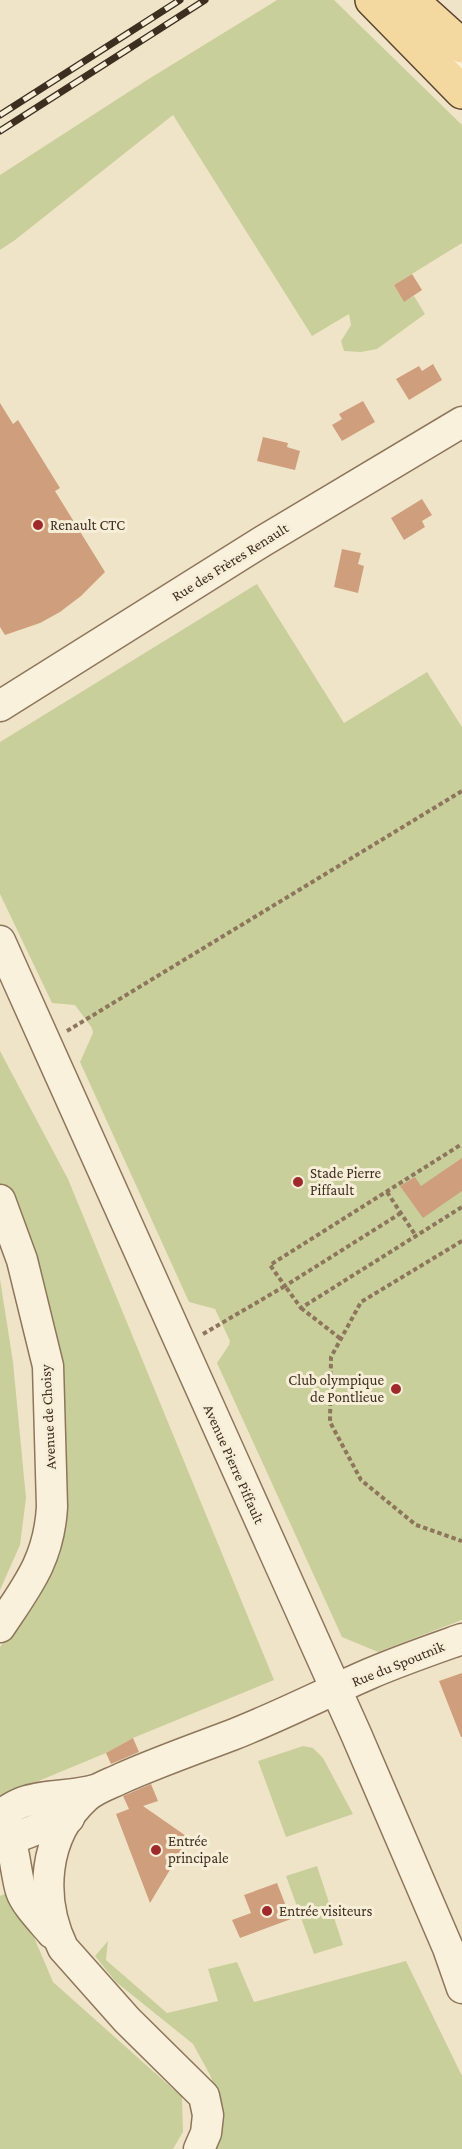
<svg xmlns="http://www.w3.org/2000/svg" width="462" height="2149" font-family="'Crimson Pro',serif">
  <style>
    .green { fill: #c9cf9b }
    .building { fill: #cf9f7d }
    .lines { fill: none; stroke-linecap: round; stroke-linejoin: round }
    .minor-casing { stroke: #8d765c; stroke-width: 33 }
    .major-casing { stroke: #5b4430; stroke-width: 36 }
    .path { stroke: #8d765c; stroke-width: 4; stroke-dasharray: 4.5 3; stroke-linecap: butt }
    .minor { stroke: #faf1dc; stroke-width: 30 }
    .major { stroke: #f3d9a0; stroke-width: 33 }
    .rail-casing { stroke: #3d2e20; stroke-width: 7 }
    .rail { stroke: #f7eed8; stroke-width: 4.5; stroke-dasharray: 14; stroke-linecap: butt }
    .poi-dot { fill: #9e2a2b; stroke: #f7eed8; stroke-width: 2 }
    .labels { text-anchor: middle; stroke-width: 6; stroke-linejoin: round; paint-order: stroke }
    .poi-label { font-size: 15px; fill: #3d2e20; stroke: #f7eed8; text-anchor: start }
    .street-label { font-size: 15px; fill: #3d2e20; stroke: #f7eed8 }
  </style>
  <rect width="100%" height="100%" fill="#f0e4c8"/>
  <g class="green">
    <polygon points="277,0 334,0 462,125 462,243 394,285 404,301 414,296 425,314 377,349 361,352 344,351 341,341 351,325 349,314 312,336 173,115 15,240 0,250 0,175 147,80"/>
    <polygon points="257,584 344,723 427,672 462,727 462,1620 378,1652 342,1637 217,1363 229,1345 230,1341 215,1309 189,1302 80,1062 93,1033 92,1028 75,1005 52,1003 0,894 0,742"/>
    <polygon points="0,1051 68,1179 274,1680 133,1738 106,1753 0,1797 0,1647 38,1595 60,1555 65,1507 24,1243 0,1184"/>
    <polygon points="0,1279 13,1362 26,1498 20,1545 0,1590"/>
    <polygon points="303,1746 313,1748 323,1758 353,1814 286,1837 258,1761"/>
    <polygon points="317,1866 343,1945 314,1954 286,1876"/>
    <polygon points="14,1890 53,1982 182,2097 183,2132 173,2149 0,2149 0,1896"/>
    <polygon points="108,1941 106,1960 167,2013 218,2001 208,1969 237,1962 254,2002 406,1961 462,2076 462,2149 215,2149 220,2140 223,2109 210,2075 193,2044 116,1982 95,1956"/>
  </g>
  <g class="building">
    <polygon points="412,274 422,290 404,302 394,285"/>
    <polygon points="433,364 442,380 409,400 396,379 419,366 422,371"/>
    <polygon points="363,401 375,422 342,441 332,425 342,419 339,414"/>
    <polygon points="0,403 13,424 18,420 60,488 55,491 105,572 81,596 60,612 40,623 5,635 0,627"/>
    <polygon points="263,437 288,443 287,447 300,451 295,470 257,461"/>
    <polygon points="422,499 432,515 422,521 425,527 404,540 391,518"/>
    <polygon points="342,549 361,553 358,564 364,566 358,593 334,587"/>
    <polygon points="462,1158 462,1191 423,1218 400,1186 415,1177 421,1186"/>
    <polygon points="462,1673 462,1737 461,1737 439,1681"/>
    <polygon points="133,1738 139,1752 111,1764 106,1753"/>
    <polygon points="151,1784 158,1801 143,1806 189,1838 150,1903 116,1814 129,1809 123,1796"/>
    <polygon points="277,1883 291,1919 240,1938 232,1920 251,1913 244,1895"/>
  </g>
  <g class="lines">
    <defs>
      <g id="minor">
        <polyline points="425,31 462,68"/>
        <polyline points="0,706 263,541 462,422"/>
        <polyline points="0,941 356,1734 448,1948 462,1988"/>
        <path d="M0,1200L22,1260L48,1366L52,1507C49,1559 28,1585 0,1627"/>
        <path d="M0,1815C7,1811 13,1806 21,1803C44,1794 71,1797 95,1790"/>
        <path d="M0,1819C14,1832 15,1873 21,1891C25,1904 43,1922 52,1933"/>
        <path d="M9,1839C30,1834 48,1822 69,1818"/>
        <path d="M199,2149L206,2133L208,2115L204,2096L127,2020L63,1948C39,1898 43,1836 86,1797C96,1788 110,1784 122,1778C158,1762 195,1749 232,1735C278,1717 323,1694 369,1674C399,1661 431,1650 462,1639"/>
      </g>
      <g id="major">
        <polyline points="372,0 462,92"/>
        <polyline points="411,0 462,46"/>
      </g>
    </defs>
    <use href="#minor" class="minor-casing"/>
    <use href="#major" class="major-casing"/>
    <g class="path">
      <polyline points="67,1031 462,791"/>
      <polyline points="387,1192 416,1236"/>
      <polyline points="401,1213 285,1286 270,1265 462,1144"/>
      <polyline points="462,1241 361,1302 331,1357 330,1422 361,1480 416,1525 462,1541"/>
      <polyline points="301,1308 341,1339"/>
      <polyline points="203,1334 285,1286 301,1308 462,1207"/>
    </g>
    <use href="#minor" class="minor"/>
    <use href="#major" class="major"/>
    <defs>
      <g id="rail">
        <polyline points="0,115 180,0"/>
        <polyline points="0,131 205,0"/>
      </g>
    </defs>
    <use href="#rail" class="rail-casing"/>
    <use href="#rail" class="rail"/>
  </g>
  <g class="poi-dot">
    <circle cx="38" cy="525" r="6"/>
    <circle cx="298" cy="1182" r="6"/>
    <circle cx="396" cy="1389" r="6"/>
    <circle cx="156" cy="1850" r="6"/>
    <circle cx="267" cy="1911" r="6"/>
  </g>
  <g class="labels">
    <g class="poi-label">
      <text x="50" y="530">Renault CTC</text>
      <text x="310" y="1178">Stade Pierre<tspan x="310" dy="17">Piffault</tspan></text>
      <text x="384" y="1385" text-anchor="end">Club olympique<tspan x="384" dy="17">de Pontlieue</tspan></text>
      <text x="168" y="1846">Entrée<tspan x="168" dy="17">principale</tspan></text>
      <text x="279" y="1916">Entrée visiteurs</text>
    </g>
    <g class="street-label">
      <text transform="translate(230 562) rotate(-32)" y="5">Rue des Frères Renault</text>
      <text transform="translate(48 1417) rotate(-93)" y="5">Avenue de Choisy</text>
      <text transform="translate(234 1464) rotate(66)" y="5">Avenue Pierre Piffault</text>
      <text transform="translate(398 1664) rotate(-22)" y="5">Rue du Spoutnik</text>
    </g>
  </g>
</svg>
